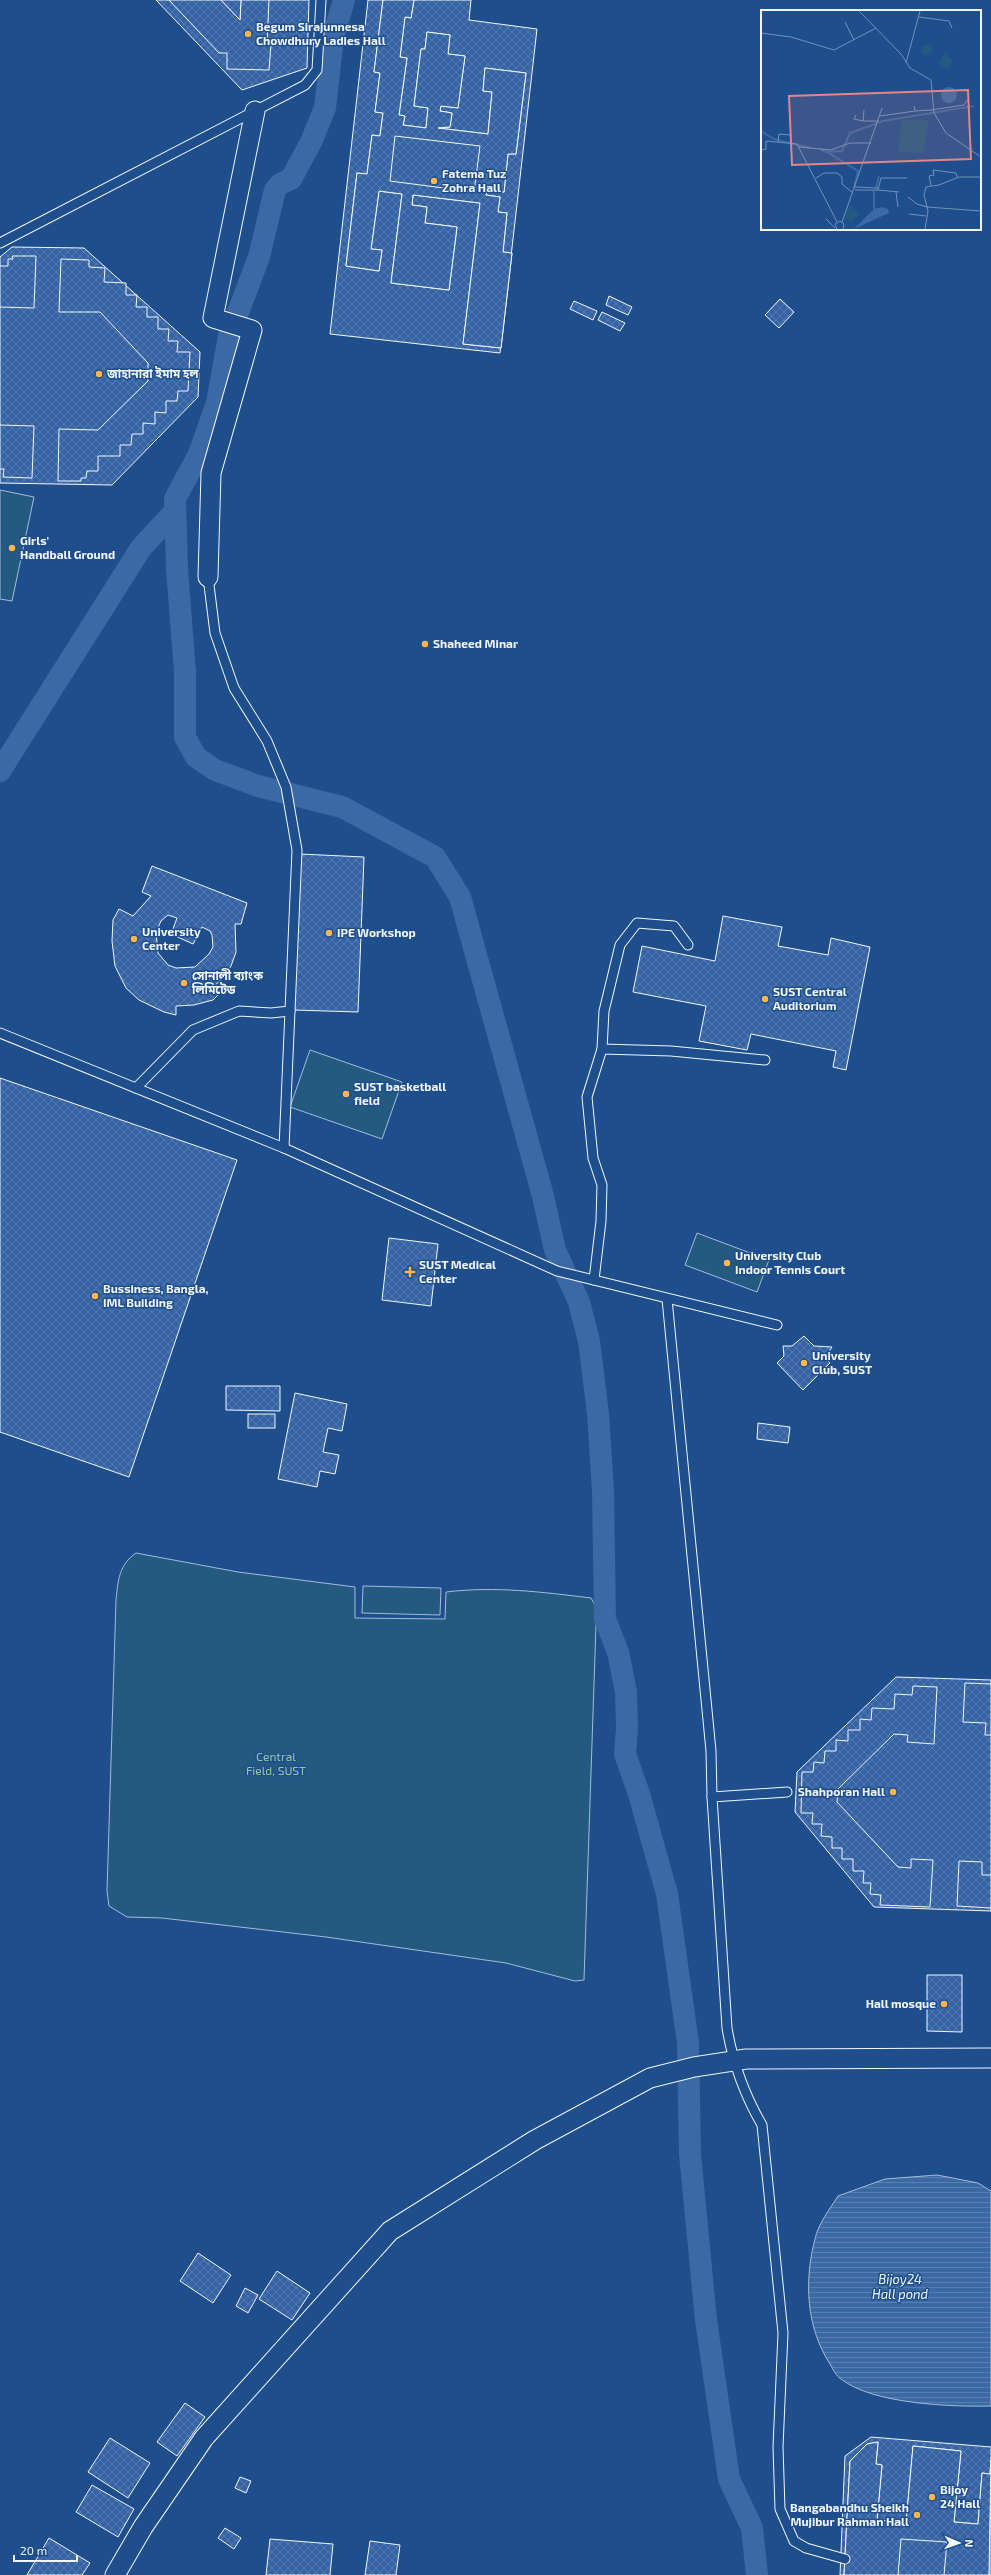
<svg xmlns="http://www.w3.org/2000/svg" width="991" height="2575" font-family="'Exo 2','Noto Sans Bengali',sans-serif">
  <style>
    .park { fill: #245a82; stroke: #a8bbd7 }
    .water { fill: url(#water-rules); stroke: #a8bbd7 }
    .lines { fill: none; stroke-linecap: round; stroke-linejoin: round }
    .canal { stroke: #3b69a3; stroke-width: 22 }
    .building { fill: url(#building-cross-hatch); stroke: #f2f6ff; fill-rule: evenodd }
    .lane-casing { stroke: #f2f6ff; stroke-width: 11 }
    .street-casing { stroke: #f2f6ff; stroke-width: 21 }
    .lane { stroke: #1f4e8c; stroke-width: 9 }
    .street { stroke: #1f4e8c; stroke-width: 19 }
    .poi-dot { fill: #ffb74d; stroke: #1f4e8c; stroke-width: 1.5 }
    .labels { text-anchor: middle; stroke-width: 3; stroke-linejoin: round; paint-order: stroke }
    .poi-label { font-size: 12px; font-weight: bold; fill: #f2f6ff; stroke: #1f4e8c; text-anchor: start }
    .park-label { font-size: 12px; fill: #97c8a6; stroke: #1f4e8c }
    .water-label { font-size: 13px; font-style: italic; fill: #f2f6ff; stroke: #1f4e8c }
    .inset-river { fill: none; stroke: #3b69a3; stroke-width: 2 }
    .inset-road { fill: none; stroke: #7391ba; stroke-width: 1 }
    .view { fill: #e38589; fill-opacity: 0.15; stroke: #e38589; stroke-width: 2 }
    .inset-edge { fill: none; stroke: #f2f6ff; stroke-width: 2 }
  </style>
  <defs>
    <pattern id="water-rules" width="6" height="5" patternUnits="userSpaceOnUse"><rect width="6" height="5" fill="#3b69a3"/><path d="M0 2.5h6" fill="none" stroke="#587fb1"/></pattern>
    <pattern id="building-cross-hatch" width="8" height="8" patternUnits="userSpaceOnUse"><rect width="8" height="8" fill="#3563a3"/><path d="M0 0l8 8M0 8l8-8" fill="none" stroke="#537ab1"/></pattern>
  </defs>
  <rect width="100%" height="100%" fill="#1f4e8c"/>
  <g class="park">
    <polygon points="0,490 34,497 12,601 0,599"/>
    <polygon points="310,1050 402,1082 382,1139 290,1107"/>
    <polygon points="697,1233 769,1260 757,1292 685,1265"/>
    <path d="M136,1553L238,1572L355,1587V1618L445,1619L446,1592C495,1586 542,1592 591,1598L595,1605L596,1625L584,1980L575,1981L506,1963L326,1937L162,1918L127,1917L109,1906L107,1891L116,1600C118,1580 119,1565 136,1553Z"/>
    <polygon points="363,1586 441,1588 440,1615 362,1613"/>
  </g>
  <path class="water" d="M937,2175L978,2183L991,2191V2406C951,2407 873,2404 841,2379C836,2376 833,2369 830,2364C806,2327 804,2281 815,2239C818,2224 830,2209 838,2196L885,2179Z"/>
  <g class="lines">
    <g class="canal">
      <polyline points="344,0 333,37 325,108 311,142 291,179 280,184 275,190 259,257 229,336 217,403 199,454 175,499 177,569 185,672 185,737 196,757 215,770 258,786 342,807 435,857 460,897 543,1196 555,1250 579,1302 589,1341 598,1414 603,1491 605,1619 618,1652 626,1692 627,1728 625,1754 639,1794 667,1894 688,2043 690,2154 706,2320 729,2479 752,2528 757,2575"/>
      <polyline points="0,771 141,548 175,511"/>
    </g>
  </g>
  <g class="building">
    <polygon points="156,0 309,0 307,68 242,90"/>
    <polygon points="169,0 221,0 240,20 241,0 269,0 267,44 271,44 269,70 227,69 227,53 219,53"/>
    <polygon points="221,0 241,0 240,20"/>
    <polygon points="368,0 471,0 469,20 537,29 500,353 330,334"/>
    <path d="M383,0H414L411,18L405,17L400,57L407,58L399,115L405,116L403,125L426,128L428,108L414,106L421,49H425L427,32L450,35L448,54L465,56L458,108L441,106L440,111L452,113L450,127L438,128L488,134L492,92L483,91L485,68L526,73L516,154H508L504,192L487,190L486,195L500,197L498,212L507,213L503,252L512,253L501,348L463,344L480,203L413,195L412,205L427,207L425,223L457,227L449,290L391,283L402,194L379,191L371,249L382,250L379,271L346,266L357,173L367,174L372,135L380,136L383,113L375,112L380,73L374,72ZM395,136L480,146L474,192L390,181Z"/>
    <polygon points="383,0 414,0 411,18 405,17 400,57 407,58 399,115 405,116 403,125 426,128 428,108 414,106 421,49 425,49 427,32 450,35 448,54 465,56 458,108 441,106 440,111 452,113 450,127 438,128 488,134 492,92 483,91 485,68 526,73 516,154 508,154 504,192 487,190 486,195 500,197 498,212 507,213 503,252 512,253 501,348 463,344 480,203 413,195 412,205 427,207 425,223 457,227 449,290 391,283 402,194 379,191 371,249 382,250 379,271 346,266 357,173 367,174 372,135 380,136 383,113 375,112 380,73 374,72"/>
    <polygon points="395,136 480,146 474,192 390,181"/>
    <polygon points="12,247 84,248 200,352 198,397 112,485 0,483 0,257"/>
    <polygon points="12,256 36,256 34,308 0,307 0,266 8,266 8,259 13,259"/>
    <polygon points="61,259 89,260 89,267 105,268 104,282 126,283 126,295 137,295 136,307 147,307 147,317 158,317 158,329 169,329 168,341 178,341 177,352 190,352 188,391 178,391 177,401 166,401 166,413 155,412 155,424 143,423 143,434 132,434 131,445 120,445 120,456 98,456 98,471 87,471 86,478 81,478 81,481 58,481 59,429 98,430 148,381 148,363 100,312 59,312"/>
    <polygon points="609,296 632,307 628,315 606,305"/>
    <polygon points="780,299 794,312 779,328 765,315"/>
    <polygon points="574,301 597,311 593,320 570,309"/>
    <polygon points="602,312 625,323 620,331 598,320"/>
    <polygon points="0,425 34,426 32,478 3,477 4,469 0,469"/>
    <polygon points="300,854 364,857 358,1012 294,1010"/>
    <path d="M152,866L247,903L241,924H235L236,952L231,966L225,976L210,990L218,995L213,1000L194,1005L176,1006V1015L164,1012L139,1000L126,988L115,966L112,941L113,920L119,909L133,916L151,896L142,892ZM168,915L177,918L171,934L193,944L202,927L210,931L212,935L213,947L209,954L195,967L176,968L168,965L158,953L156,932L161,921Z"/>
    <polygon points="723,916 782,927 778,946 828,955 831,938 870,947 846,1070 833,1067 836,1051 751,1034 747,1050 699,1041 706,1006 633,992 642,946 715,961"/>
    <polygon points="0,1078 237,1160 129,1477 0,1432"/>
    <polygon points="389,1238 438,1244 431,1306 382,1300"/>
    <polygon points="804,1336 814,1346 832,1347 825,1358 830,1363 803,1390 777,1363 784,1356 783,1346 792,1346"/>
    <polygon points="226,1386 280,1386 280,1411 226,1410"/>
    <polygon points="295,1393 347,1404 342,1431 328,1428 323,1452 339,1455 335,1474 320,1471 317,1487 278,1479"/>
    <rect x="248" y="1414" width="27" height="14"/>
    <polygon points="758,1423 790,1427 788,1443 757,1439"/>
    <polygon points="896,1677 991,1680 991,1911 874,1907 795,1812 797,1772"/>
    <polygon points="965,1683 991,1684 991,1735 985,1735 986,1723 963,1722"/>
    <polygon points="913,1686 937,1687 934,1744 907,1742 908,1735 894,1734 838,1789 837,1802 898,1867 911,1868 911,1859 933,1860 930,1907 880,1905 881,1895 870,1894 871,1883 863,1883 864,1871 853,1871 853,1859 842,1859 842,1848 832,1848 832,1837 821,1836 822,1824 812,1824 813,1813 801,1813 802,1772 813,1772 814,1762 824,1763 825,1751 836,1751 836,1740 848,1741 848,1730 860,1730 860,1719 871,1720 872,1708 894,1709 895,1694 912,1695"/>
    <polygon points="959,1861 982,1862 982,1875 991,1875 991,1908 957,1906"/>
    <polygon points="927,1975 962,1975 962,2032 927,2031"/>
    <polygon points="198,2253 231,2275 213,2303 180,2281"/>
    <polygon points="277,2271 310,2293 292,2320 259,2299"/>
    <polygon points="245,2288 258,2295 248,2313 236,2306"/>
    <polygon points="185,2403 205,2417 177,2456 157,2442"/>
    <polygon points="871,2437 991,2447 991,2575 840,2575 845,2456"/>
    <polygon points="110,2438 150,2463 128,2498 88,2472"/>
    <polygon points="878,2442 876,2464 882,2465 877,2520 906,2523 913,2446 961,2451 954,2522 978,2524 982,2473 990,2474 991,2460 989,2575 944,2575 947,2542 901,2539 898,2575 844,2575 850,2461 867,2444"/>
    <polygon points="878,2442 876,2464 882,2465 877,2520 906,2523 913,2446 961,2451 954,2522 978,2524 982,2473 990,2474 991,2460 989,2575 844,2575 850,2461 867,2444"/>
    <polygon points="240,2477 251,2481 246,2493 235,2488"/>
    <polygon points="92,2485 134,2509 118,2537 76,2512"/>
    <polygon points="225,2528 241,2538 234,2549 218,2538"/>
    <polygon points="49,2538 90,2563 82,2575 27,2575"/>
    <polygon points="270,2539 333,2544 330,2575 266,2575"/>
    <polygon points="901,2539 947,2542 944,2575 898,2575"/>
    <polygon points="370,2541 400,2545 396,2575 365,2575"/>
  </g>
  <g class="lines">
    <defs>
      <g id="lane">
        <polyline points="0,243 305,85 317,70 321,0"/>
        <polyline points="208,577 215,633 234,688 267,741 286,787 297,850 284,1148"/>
        <polyline points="0,1033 284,1148 557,1271 777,1325"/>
        <polyline points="602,1049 604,1011 620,945 637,923 674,926 688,945"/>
        <polyline points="136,1088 193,1030 239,1011 271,1013 290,1011"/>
        <polyline points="594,1280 601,1221 602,1185 593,1158 587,1097 602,1049 671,1051 765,1060"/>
        <polyline points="667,1299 711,1751 712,1797"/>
        <path d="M787,1792L712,1797L727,2028C733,2064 744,2094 762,2125L783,2333L778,2447L780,2509L794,2541L806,2548L845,2559"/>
      </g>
      <g id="street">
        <polyline points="208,577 211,473 252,330 213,318 255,111"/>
        <polyline points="115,2575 143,2527 204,2438 390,2231 535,2140 650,2078 694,2067 746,2059 991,2058"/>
      </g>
    </defs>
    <use href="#lane" class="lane-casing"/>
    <use href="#street" class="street-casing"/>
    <use href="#lane" class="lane"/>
    <use href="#street" class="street"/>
  </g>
  <g class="poi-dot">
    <circle cx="248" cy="34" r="4"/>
    <circle cx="434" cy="181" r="4"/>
    <circle cx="99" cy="374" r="4"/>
    <circle cx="12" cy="548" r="4"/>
    <circle cx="425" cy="644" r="4"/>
    <circle cx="329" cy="933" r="4"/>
    <circle cx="134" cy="939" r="4"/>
    <circle cx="184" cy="983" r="4"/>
    <circle cx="765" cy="999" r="4"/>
    <circle cx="346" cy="1094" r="4"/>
    <circle cx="727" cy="1263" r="4"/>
    <path d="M408 1266h4v4h4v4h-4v4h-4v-4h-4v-4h4z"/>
    <circle cx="95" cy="1296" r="4"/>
    <circle cx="804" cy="1363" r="4"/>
    <circle cx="893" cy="1792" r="4"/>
    <circle cx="944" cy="2004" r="4"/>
    <circle cx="932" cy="2497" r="4"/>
    <circle cx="917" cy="2515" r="4"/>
  </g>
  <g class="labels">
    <g class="poi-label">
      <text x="256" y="31">Begum Sirajunnesa<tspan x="256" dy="14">Chowdhury Ladies Hall</tspan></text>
      <text x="442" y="178">Fatema Tuz<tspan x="442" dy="14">Zohra Hall</tspan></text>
      <text x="107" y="378">জাহানারা ইমাম হল</text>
      <text x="20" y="545">Girls'<tspan x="20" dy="14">Handball Ground</tspan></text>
      <text x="433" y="648">Shaheed Minar</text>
      <text x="142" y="936">University<tspan x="142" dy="14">Center</tspan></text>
      <text x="337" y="937">IPE Workshop</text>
      <text x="192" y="980">সোনালী ব্যাংক<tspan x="192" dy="14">লিমিটেড</tspan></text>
      <text x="773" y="996">SUST Central<tspan x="773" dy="14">Auditorium</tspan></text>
      <text x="354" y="1091">SUST basketball<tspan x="354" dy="14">field</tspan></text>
      <text x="735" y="1260">University Club<tspan x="735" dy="14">Indoor Tennis Court</tspan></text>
      <text x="419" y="1269">SUST Medical<tspan x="419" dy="14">Center</tspan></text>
      <text x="103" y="1293">Bussiness, Bangla,<tspan x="103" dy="14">IML Building</tspan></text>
      <text x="812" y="1360">University<tspan x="812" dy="14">Club, SUST</tspan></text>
      <text x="885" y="1796" text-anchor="end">Shahporan Hall</text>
      <text x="936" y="2008" text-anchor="end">Hall mosque</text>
      <text x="940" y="2494">Bijoy<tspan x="940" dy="14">24 Hall</tspan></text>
      <text x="909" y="2512" text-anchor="end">Bangabandhu Sheikh<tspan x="909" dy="14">Mujibur Rahman Hall</tspan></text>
    </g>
    <g class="park-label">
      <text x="276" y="1761">Central<tspan x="276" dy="14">Field, SUST</tspan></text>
    </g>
    <g class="water-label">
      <text x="900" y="2284">Bijoy24<tspan x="900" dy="15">Hall pond</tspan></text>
    </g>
  </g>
  <g transform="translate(761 10)">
    <rect width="220" height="220" fill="#1f4e8c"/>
    <path d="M160.5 40a5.5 5.5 0 1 1 11 0a5.5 5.5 0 1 1-11 0Z" fill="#245a82"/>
    <path d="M183,43L192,50L186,60L178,54ZM140,110H167L163,143L138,142ZM89,195L98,204L90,212L84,207Z" fill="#245a82"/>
    <path d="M180 85a8 8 0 1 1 16 0a8 8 0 1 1-16 0ZM121,197L127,199L128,203L93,219L113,199Z" fill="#3b69a3"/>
    <path class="inset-river" d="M0,121L13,129L50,138M59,139L65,142L81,141L89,123L122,111L213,96M66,142L97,161L93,178M115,178L118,166M113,199V181"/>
    <path class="inset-road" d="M98,1L140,44L149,58L170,70L173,103L185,123L220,147M158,7L188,11L191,18M84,12L93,30M0,23L30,27L73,40L115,18M145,53L159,1M153,96L154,101L170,100L203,95L206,90M103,100L102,111H118M95,105L93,109L102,111M119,106L154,101M17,132L18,124L29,125M38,137L70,140L89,133H110M0,140L5,139V131L36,134L76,212M55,168L63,163H76L81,167V174L92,183M170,176L168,166L173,165L172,160L195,163L196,167M94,177L117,178M94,180H117L120,168H146M117,180L138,182M135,182L137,197M147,187L156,194L166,197L220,201M148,204L165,206M65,209L74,218M81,212L121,98M76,219L74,214L79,211L83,214L82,219M164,219L167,201L163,185L165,177L178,175L198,167H220"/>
    <path class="view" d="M207,80L210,149L31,155L28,86Z"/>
    <rect width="220" height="220" class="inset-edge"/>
  </g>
  <g transform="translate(959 2543) rotate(92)" stroke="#1f4e8c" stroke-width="3" paint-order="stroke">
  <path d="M0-3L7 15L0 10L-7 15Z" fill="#f2f6ff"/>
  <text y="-6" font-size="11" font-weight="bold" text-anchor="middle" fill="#f2f6ff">N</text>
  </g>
  <path d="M14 2555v6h63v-6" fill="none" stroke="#f2f6ff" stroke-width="2"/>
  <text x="20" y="2555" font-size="12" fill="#f2f6ff" stroke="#1f4e8c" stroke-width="3" paint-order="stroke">20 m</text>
</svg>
